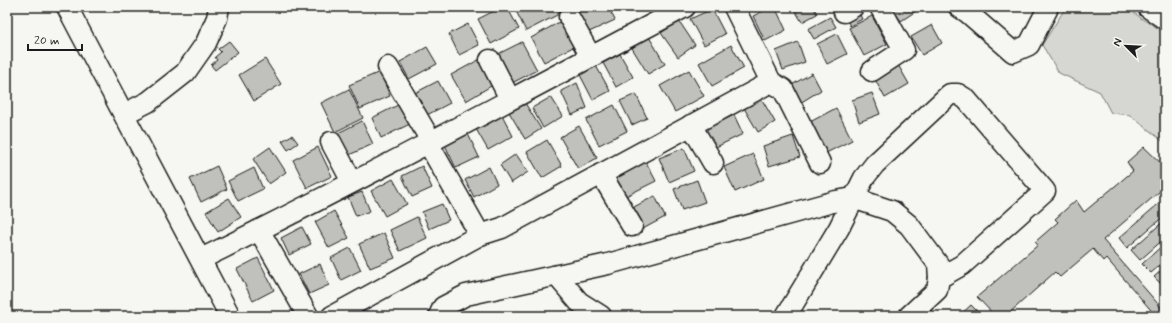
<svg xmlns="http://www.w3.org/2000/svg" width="1172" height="323" font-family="Mynerve,sans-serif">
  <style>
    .green { fill: #d6d6d2; stroke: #797977 }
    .building { fill: #c0c0bd; stroke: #1c1c1c }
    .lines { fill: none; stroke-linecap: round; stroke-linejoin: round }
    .minor-casing { stroke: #1c1c1c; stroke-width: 23 }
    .highway-casing { stroke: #1c1c1c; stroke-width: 25 }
    .minor { stroke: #f6f6f2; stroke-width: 20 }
    .highway { stroke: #f6f6f2; stroke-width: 22 }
  </style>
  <rect width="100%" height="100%" fill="#f6f6f2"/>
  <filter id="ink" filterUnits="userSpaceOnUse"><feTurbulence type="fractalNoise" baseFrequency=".025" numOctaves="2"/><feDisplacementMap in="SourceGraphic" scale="8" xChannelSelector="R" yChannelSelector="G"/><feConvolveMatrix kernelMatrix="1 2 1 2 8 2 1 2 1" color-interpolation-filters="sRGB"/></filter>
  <g filter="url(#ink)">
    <polygon class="green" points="1066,7 1127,7 1142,19 1165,32 1165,143 1130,115 1111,113 1100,92 1059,73 1042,45"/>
    <g class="building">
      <polygon points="502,7 507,7 519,29 491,44 478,19"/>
      <polygon points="514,7 560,7 563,12 526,31"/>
      <polygon points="582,7 608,7 615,20 587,33 576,10"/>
      <polygon points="771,7 775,7 786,30 765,41 753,16"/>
      <polygon points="793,7 817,7 814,8 817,14 802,22"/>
      <polygon points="891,7 922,7 901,21"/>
      <polygon points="712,9 725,34 704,45 690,19"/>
      <polygon points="859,13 862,19 850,26 847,20"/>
      <polygon points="872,16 887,44 864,56 849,28"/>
      <polygon points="830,17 836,27 814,39 808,29"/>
      <polygon points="561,21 575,46 544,62 531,38"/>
      <polygon points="679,21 695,45 678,57 661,33"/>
      <polygon points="468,24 479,45 459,55 449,34"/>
      <polygon points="932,25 942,43 922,55 911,37"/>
      <polygon points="837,34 847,54 827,64 817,44"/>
      <polygon points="649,37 665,64 648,74 632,48"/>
      <polygon points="229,41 238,52 215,70 211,65 217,60 215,57 221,52 218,49"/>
      <polygon points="522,42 537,70 512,83 498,54"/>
      <polygon points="798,42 805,62 783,70 776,51"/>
      <polygon points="731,45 744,68 712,86 699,63"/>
      <polygon points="427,47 437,64 409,79 400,62"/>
      <polygon points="620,54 633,77 616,87 603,63"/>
      <polygon points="482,58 496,83 466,101 451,75"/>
      <polygon points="265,59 281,84 254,101 239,75"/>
      <polygon points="897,63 909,84 885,98 873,76"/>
      <polygon points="595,64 610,91 593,100 579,73"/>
      <polygon points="689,70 704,96 675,112 660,86"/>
      <polygon points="380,72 390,96 360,109 349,85"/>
      <polygon points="812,73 821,90 800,103 790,86"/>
      <polygon points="438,81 450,103 423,117 411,95"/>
      <polygon points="577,83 587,108 572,115 561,91"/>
      <polygon points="349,89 363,118 335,132 321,103"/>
      <polygon points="872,93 880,114 859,122 852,100"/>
      <polygon points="636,94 647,118 632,125 620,101"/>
      <polygon points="551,97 563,116 543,128 532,108"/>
      <polygon points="761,98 775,122 758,132 744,108"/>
      <polygon points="525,103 541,129 525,139 509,112"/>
      <polygon points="400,104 410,124 381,138 372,118"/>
      <polygon points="614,105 627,131 599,145 586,120"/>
      <polygon points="836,108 852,140 826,153 810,122"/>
      <polygon points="502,115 513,136 488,150 476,129"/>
      <polygon points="734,115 743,134 714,148 705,129"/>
      <polygon points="362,121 373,144 347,156 336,134"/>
      <polygon points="579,126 597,158 578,169 560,137"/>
      <polygon points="466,130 479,157 456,168 443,141"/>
      <polygon points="292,135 298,143 288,150 282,141"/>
      <polygon points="793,136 800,157 769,166 763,146"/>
      <polygon points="547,140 562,166 542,178 527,152"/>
      <polygon points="270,147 286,172 269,184 253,159"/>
      <polygon points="318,147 332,176 307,188 293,160"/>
      <polygon points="1144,147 1165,167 1165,187 1103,240 1165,312 1165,315 1164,316 1156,316 1106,258 1103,261 1093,249 1060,277 1055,272 1006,316 995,316 977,297 1038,245 1035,242 1058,222 1055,219 1076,200 1084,212 1133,171 1127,162"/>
      <polygon points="684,148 694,171 669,182 659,158"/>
      <polygon points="516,154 528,172 511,183 500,165"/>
      <polygon points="753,154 764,179 735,192 724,167"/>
      <polygon points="645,160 656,181 622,198 611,178"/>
      <polygon points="217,166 227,189 201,202 190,179"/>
      <polygon points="422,166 432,188 412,197 402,176"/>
      <polygon points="489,167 497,184 474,197 465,180"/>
      <polygon points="254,168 263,189 238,201 228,181"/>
      <polygon points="393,179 407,204 385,216 371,191"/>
      <polygon points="697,180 705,202 682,210 674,189"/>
      <polygon points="362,192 370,211 356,216 348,197"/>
      <polygon points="655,196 665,217 641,230 630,209"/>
      <polygon points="229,198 241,217 218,232 206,212"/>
      <polygon points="1164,199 1165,200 1165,215 1127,248 1119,238"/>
      <polygon points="442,204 449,220 429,229 422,212"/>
      <polygon points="334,211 349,238 329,248 315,222"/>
      <polygon points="417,217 427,238 400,251 390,230"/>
      <polygon points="1165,220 1165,238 1140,260 1131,250"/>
      <polygon points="302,227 311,244 289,255 281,238"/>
      <polygon points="384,233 395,258 370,268 359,244"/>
      <polygon points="1165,243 1165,261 1151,273 1142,264"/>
      <polygon points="350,248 361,270 341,280 331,258"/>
      <polygon points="258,258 274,290 253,301 237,269"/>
      <polygon points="320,264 329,285 309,294 299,274"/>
      <polygon points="1165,267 1165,286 1164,287 1154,277"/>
      <polygon points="971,305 982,316 959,316"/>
    </g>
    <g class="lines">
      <defs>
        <g id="minor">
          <polyline points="67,7 230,316"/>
          <polyline points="959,7 968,13 1013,52 1029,45 1047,10"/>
          <polyline points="844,12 853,7"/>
          <polyline points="569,17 591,57"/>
          <polyline points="490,60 510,99"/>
          <polyline points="388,67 431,141"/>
          <polyline points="872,71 904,50 880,7"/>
          <polyline points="771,82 783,89 820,163"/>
          <polyline points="124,114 148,102 185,73 206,43 217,18 219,7"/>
          <polyline points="691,125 713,163"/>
          <polyline points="331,142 352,182"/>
          <polyline points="428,143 480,235"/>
          <polyline points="601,174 632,226"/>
          <polyline points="259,230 308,316"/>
          <path d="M201,259C364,179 524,92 685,7"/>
          <polyline points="557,276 579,302 601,316"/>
          <polyline points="332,316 480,235 502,228 771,82 734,7"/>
          <polyline points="439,316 443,307 466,295 608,264 836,201 853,198 892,211 909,225 938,264 939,278 937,290 909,316"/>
          <polyline points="786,316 839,228 864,178 875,164 950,94 958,94 966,99 1045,191 962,265 939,278"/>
        </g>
        <polyline id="highway" points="1149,7 1165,18"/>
      </defs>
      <use href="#minor" class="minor-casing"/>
      <use href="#highway" class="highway-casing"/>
      <use href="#minor" class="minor"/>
      <use href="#highway" class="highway"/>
    </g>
  </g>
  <rect width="1172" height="323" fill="none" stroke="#f6f6f2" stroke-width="24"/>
  <rect x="12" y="12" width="1148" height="299" fill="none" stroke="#1c1c1c" stroke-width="1.5" filter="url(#ink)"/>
  <g transform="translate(1126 46) rotate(294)" stroke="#f6f6f2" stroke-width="3" paint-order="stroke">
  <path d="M0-3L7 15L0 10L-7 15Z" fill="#1c1c1c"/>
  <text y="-6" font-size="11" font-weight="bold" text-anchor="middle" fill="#1c1c1c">N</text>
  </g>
  <path d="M28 44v6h54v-6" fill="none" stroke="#1c1c1c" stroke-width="2"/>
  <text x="34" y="44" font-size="12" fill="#1c1c1c" stroke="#f6f6f2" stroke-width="3" paint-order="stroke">20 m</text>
</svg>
